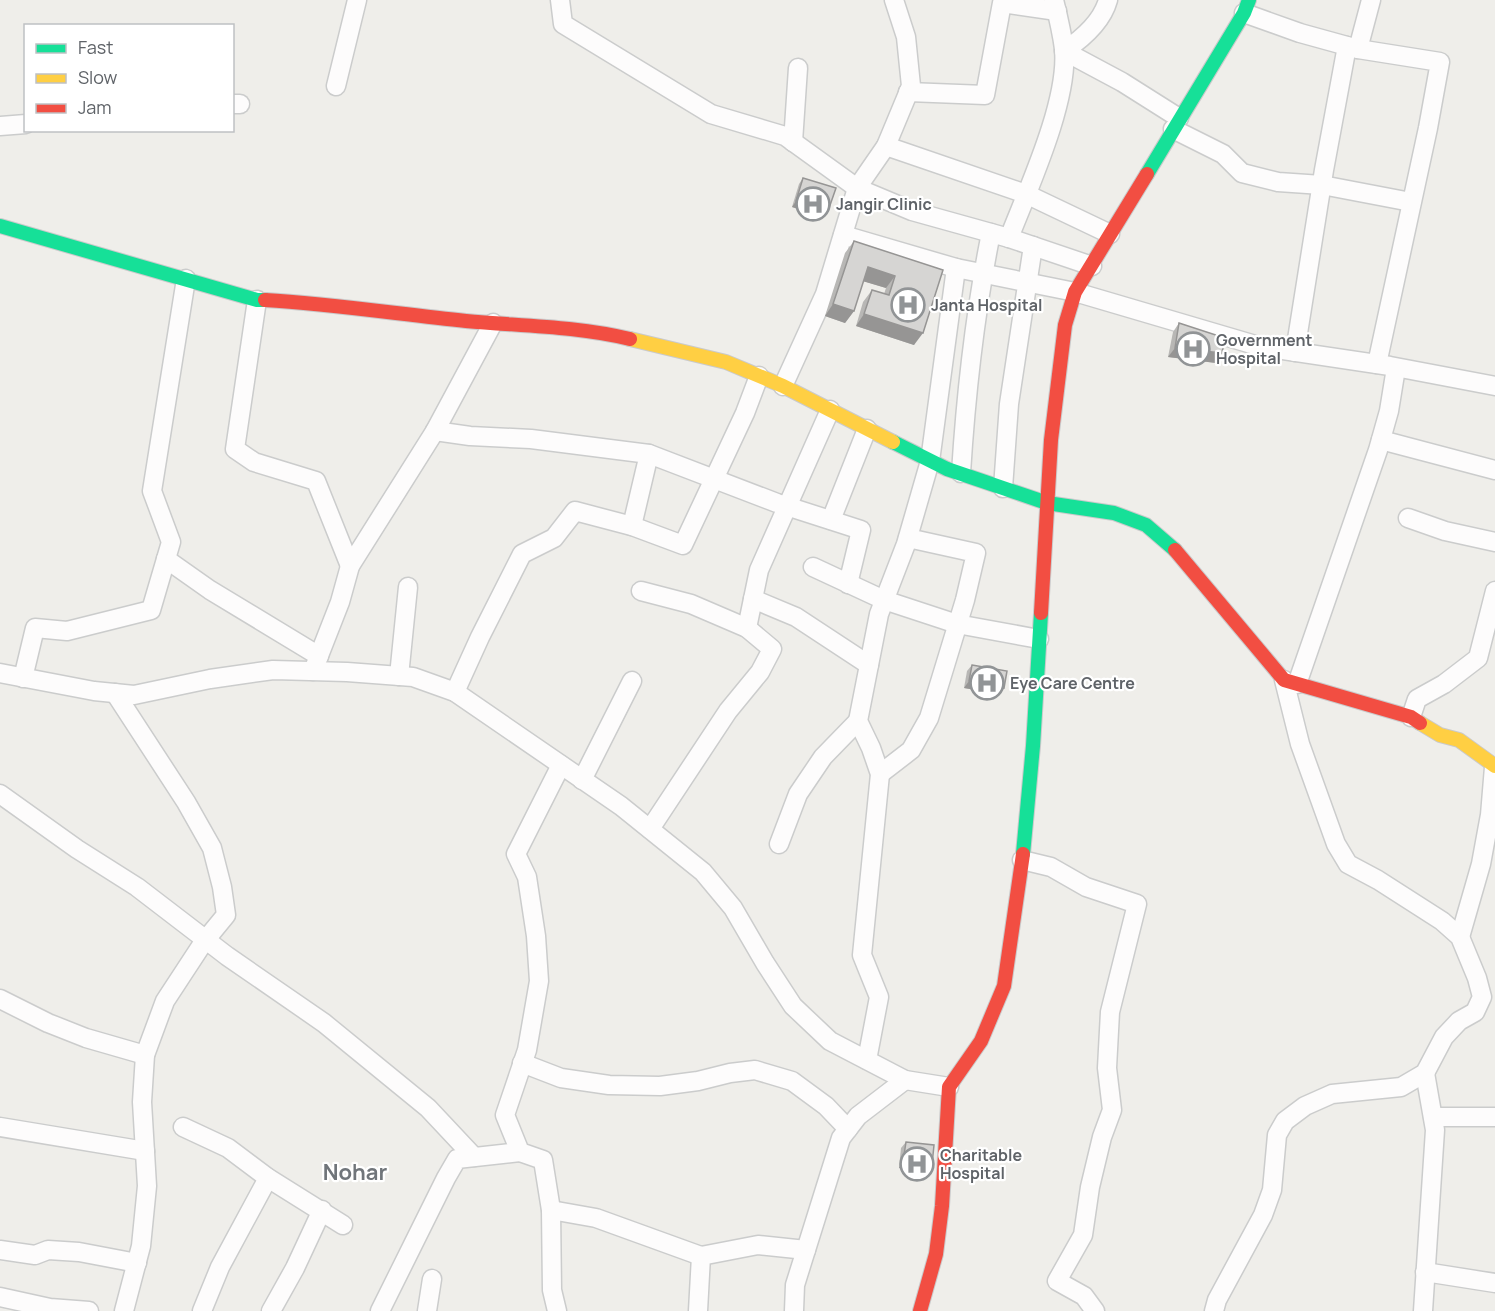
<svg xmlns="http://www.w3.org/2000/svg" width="1495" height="1311" font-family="Manrope,sans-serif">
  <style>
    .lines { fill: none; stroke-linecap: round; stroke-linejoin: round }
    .street-casing { stroke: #cbcccc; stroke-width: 21 }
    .fast-casing { stroke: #cacacb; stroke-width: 16 }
    .slow-casing { stroke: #cacacb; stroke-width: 16 }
    .jam-casing { stroke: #cacacb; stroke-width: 16 }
    .street { stroke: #fdfcfc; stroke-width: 18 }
    .fast { stroke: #16e098; stroke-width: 14 }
    .slow { stroke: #ffcf43; stroke-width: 14 }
    .jam { stroke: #f24e42; stroke-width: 14 }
    .wall { fill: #b8b7b5 }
    .shaded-wall { fill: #969594 }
    .building { fill: #d6d5d3; stroke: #969594; stroke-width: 1.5 }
    .labels { text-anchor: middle; stroke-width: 4.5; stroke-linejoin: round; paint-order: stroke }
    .poi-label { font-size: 16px; font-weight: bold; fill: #5f6368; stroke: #fff; text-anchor: start }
    .district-label { font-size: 22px; font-weight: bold; fill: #70757a; stroke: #fff }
  </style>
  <rect width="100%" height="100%" fill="#efeeea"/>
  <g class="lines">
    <defs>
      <g id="street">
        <polyline points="560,0 563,24 711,114 785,136 857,188 912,211 1009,238 1092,266"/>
        <path d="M1108,0C1102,22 1082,39 1064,51L1122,82L1179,118"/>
        <polyline points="1244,13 1300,33 1358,49 1440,62 1428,128 1377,364"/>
        <polyline points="1358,49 1371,0"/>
        <polyline points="336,86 357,0"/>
        <polyline points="908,92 985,95 1002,3 1057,11"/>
        <polyline points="232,104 240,104"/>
        <polyline points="0,126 26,124"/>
        <polyline points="1173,129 1223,154 1242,173 1278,182 1322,185 1411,202"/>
        <polyline points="793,142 798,68"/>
        <polyline points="886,146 1026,194 1110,234"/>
        <polyline points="843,235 956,268 1075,292 1262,347 1390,366 1495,386"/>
        <path d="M1009,238C1028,189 1069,101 1064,49C1062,33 1058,16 1054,0"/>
        <polyline points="257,300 235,449 254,462 316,481 350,566"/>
        <polyline points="1295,352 1324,170 1347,46"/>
        <polyline points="783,386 825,294 857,188 886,146 911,86 906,37 894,0"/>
        <polyline points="435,431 470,436 531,439 649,454 777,503 861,530 848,584"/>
        <polyline points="1381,440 1495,470"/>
        <path d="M961,473C966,393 975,312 991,233"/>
        <polyline points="1003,488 1009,404 1033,246"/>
        <polyline points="1408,518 1445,531 1495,542"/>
        <polyline points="831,520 867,429"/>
        <polyline points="632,526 649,454"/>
        <polyline points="166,559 210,590 319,656"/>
        <polyline points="813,567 884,600 957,624 1039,639"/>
        <polyline points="641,591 691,604 747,628 772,649 760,672 728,711 650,829"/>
        <polyline points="753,599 796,617 869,665"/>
        <polyline points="747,628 759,570 830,410"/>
        <polyline points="313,671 340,602 350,566 435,431 493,323"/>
        <polyline points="0,673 94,691 134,695 210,679 273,670 347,672 413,677 455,692 621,806 703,872 733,908 765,963 793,1006 830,1041 905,1080 949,1087"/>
        <polyline points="399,676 408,587"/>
        <polyline points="23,678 35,628 67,631 151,610 171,542 152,491 186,279"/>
        <polyline points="1297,684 1378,450 1389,411 1396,368"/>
        <polyline points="455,692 480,637 522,554 554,538 575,511 632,526 683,545 745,413 759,376"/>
        <polyline points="115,693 186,802 212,848 222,887 226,915 203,943 165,1001 145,1055 142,1102 147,1186 141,1246 124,1311"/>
        <polyline points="1411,717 1417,699 1444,684 1478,658 1495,591"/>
        <polyline points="880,774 911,750 929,718 965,600 976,553 908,538"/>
        <polyline points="582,780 632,681"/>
        <polyline points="0,794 77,849 137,887 227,956 324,1023 428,1108 474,1157"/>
        <polyline points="779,844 798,794 823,757 858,721"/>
        <polyline points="1022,860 1051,867 1086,887 1137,904 1110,1012 1107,1068 1112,1110 1102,1137 1090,1187 1083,1235 1057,1281 1084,1296 1095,1311"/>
        <polyline points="1460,937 1481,864 1490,815 1494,767"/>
        <polyline points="0,999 48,1023 86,1038 145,1055"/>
        <polyline points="867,1060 879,997 862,955 880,774 871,748 858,721 879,614 906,544 930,461 956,268"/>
        <polyline points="522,1063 561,1078 609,1085 660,1086 698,1081 730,1073 755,1070 792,1081 826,1106 848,1129"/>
        <polyline points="1433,1117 1495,1117"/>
        <polyline points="0,1127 145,1151"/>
        <polyline points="183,1127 228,1148 268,1178 343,1225"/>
        <polyline points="551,1210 596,1218 701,1256"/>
        <polyline points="0,1250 35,1255 48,1250 79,1252 137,1263"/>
        <polyline points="1425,1272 1495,1283"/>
        <polyline points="0,1297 50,1308 89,1311"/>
        <polyline points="202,1311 220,1267 268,1178"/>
        <polyline points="271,1311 295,1268 322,1210"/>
        <polyline points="380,1311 446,1178 457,1159 520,1152"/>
        <polyline points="427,1311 432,1279"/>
        <polyline points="557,1311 552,1290 551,1210 543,1160 520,1152 505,1115 527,1050 539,981 536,936 527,877 516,854 561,765"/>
        <polyline points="698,1311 701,1256 758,1245 806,1250"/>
        <polyline points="794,1311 795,1285 841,1138 858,1116 905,1080"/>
        <polyline points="1214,1311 1217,1300 1263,1215 1272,1190 1277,1135 1285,1121 1305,1106 1332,1094 1401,1087 1425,1073 1444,1037 1459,1021 1475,1012 1482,997 1477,978 1460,937 1442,921 1378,880 1348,864 1336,844 1300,744 1284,680"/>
        <polyline points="1423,1311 1435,1130 1425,1073"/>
      </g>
      <g id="fast">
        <polyline points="1147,174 1244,13 1249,0"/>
        <polyline points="0,226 257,300 265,300"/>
        <polyline points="893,442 947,469 1047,503 1114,513 1146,525 1175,550"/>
        <polyline points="1023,854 1033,746 1041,613"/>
      </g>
      <g id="slow">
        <polyline points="630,339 726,362 783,386 893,442"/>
        <polyline points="1420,723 1440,735 1459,740 1495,766"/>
      </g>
      <g id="jam">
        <path d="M265,300C332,304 398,314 466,321C521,326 576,326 630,339"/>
        <polyline points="1175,550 1284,680 1411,717 1420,723"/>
        <polyline points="1041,613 1051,440 1065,325 1075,292 1147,174"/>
        <polyline points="920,1311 936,1254 942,1206 949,1087 981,1041 1004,986 1023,854"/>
      </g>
    </defs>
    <use href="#street" class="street-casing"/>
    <use href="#fast" class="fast-casing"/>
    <use href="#slow" class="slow-casing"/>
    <use href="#jam" class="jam-casing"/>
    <use href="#street" class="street"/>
    <use href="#fast" class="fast"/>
    <use href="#slow" class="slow"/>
    <use href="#jam" class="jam"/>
  </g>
  <g class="wall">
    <polygon points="803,178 824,217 792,207 799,184"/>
    <polygon points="854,241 943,270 914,345 856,326 863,302 872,290 884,294 886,288 863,281 854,311 845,323 825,316 845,253"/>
    <polygon points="1179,323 1222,353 1216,363 1168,357 1173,332"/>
    <polygon points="972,665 1004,688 999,694 964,688 967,671"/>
    <polygon points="906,1142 927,1171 899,1168 901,1148"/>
  </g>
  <g class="shaded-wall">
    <polygon points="796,201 828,211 824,217 792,207"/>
    <polygon points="868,267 895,276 886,288 859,280"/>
    <polygon points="833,304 854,311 845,323 825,316"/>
    <polygon points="864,314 923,333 914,345 856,326"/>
    <polygon points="1175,348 1222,353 1216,363 1168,357"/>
    <polygon points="969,681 1004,688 999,694 964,688"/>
    <polygon points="903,1162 932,1165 927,1171 899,1168"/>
  </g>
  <g class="building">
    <polygon points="803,178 836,188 828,211 796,201"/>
    <polygon points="854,241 943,270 923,333 864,314 872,290 889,295 895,276 868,267 854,311 833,304"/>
    <polygon points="1179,323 1225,338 1222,353 1175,348"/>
    <polygon points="972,665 1007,671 1004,688 969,681"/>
    <polygon points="906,1142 934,1145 932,1165 903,1162"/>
  </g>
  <defs>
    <symbol id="hospital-ring" viewBox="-11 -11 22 22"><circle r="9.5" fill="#fff" stroke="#919496" stroke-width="1.5"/><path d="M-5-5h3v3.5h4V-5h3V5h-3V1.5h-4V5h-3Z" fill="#919496"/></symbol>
  </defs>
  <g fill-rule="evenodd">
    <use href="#hospital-ring" x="794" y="185" width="38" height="38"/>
    <use href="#hospital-ring" x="889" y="286" width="38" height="38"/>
    <use href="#hospital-ring" x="1174" y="330" width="38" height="38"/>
    <use href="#hospital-ring" x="968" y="664" width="38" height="38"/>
    <use href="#hospital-ring" x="898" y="1145" width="38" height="38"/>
  </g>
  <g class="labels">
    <g class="poi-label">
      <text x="836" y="210">Jangir Clinic</text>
      <text x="931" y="311">Janta Hospital</text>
      <text x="1216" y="346">Government<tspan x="1216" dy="18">Hospital</tspan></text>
      <text x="1010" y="689">Eye Care Centre</text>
      <text x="940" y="1161">Charitable<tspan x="940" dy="18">Hospital</tspan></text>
    </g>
    <g class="district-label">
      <text x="355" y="1180">Nohar</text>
    </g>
  </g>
  <rect x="24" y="24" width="210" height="108" fill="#ffffff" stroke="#bfc1c3" stroke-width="1.5"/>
  <rect x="36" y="44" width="30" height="9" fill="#16e098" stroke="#bfc1c3" stroke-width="1.5"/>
  <text x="78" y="54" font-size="18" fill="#5f6368">Fast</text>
  <rect x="36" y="74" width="30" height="9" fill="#ffcf43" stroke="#bfc1c3" stroke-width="1.5"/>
  <text x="78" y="84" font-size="18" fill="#5f6368">Slow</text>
  <rect x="36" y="104" width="30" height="9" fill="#f24e42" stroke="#bfc1c3" stroke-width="1.5"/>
  <text x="78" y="114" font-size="18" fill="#5f6368">Jam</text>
</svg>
